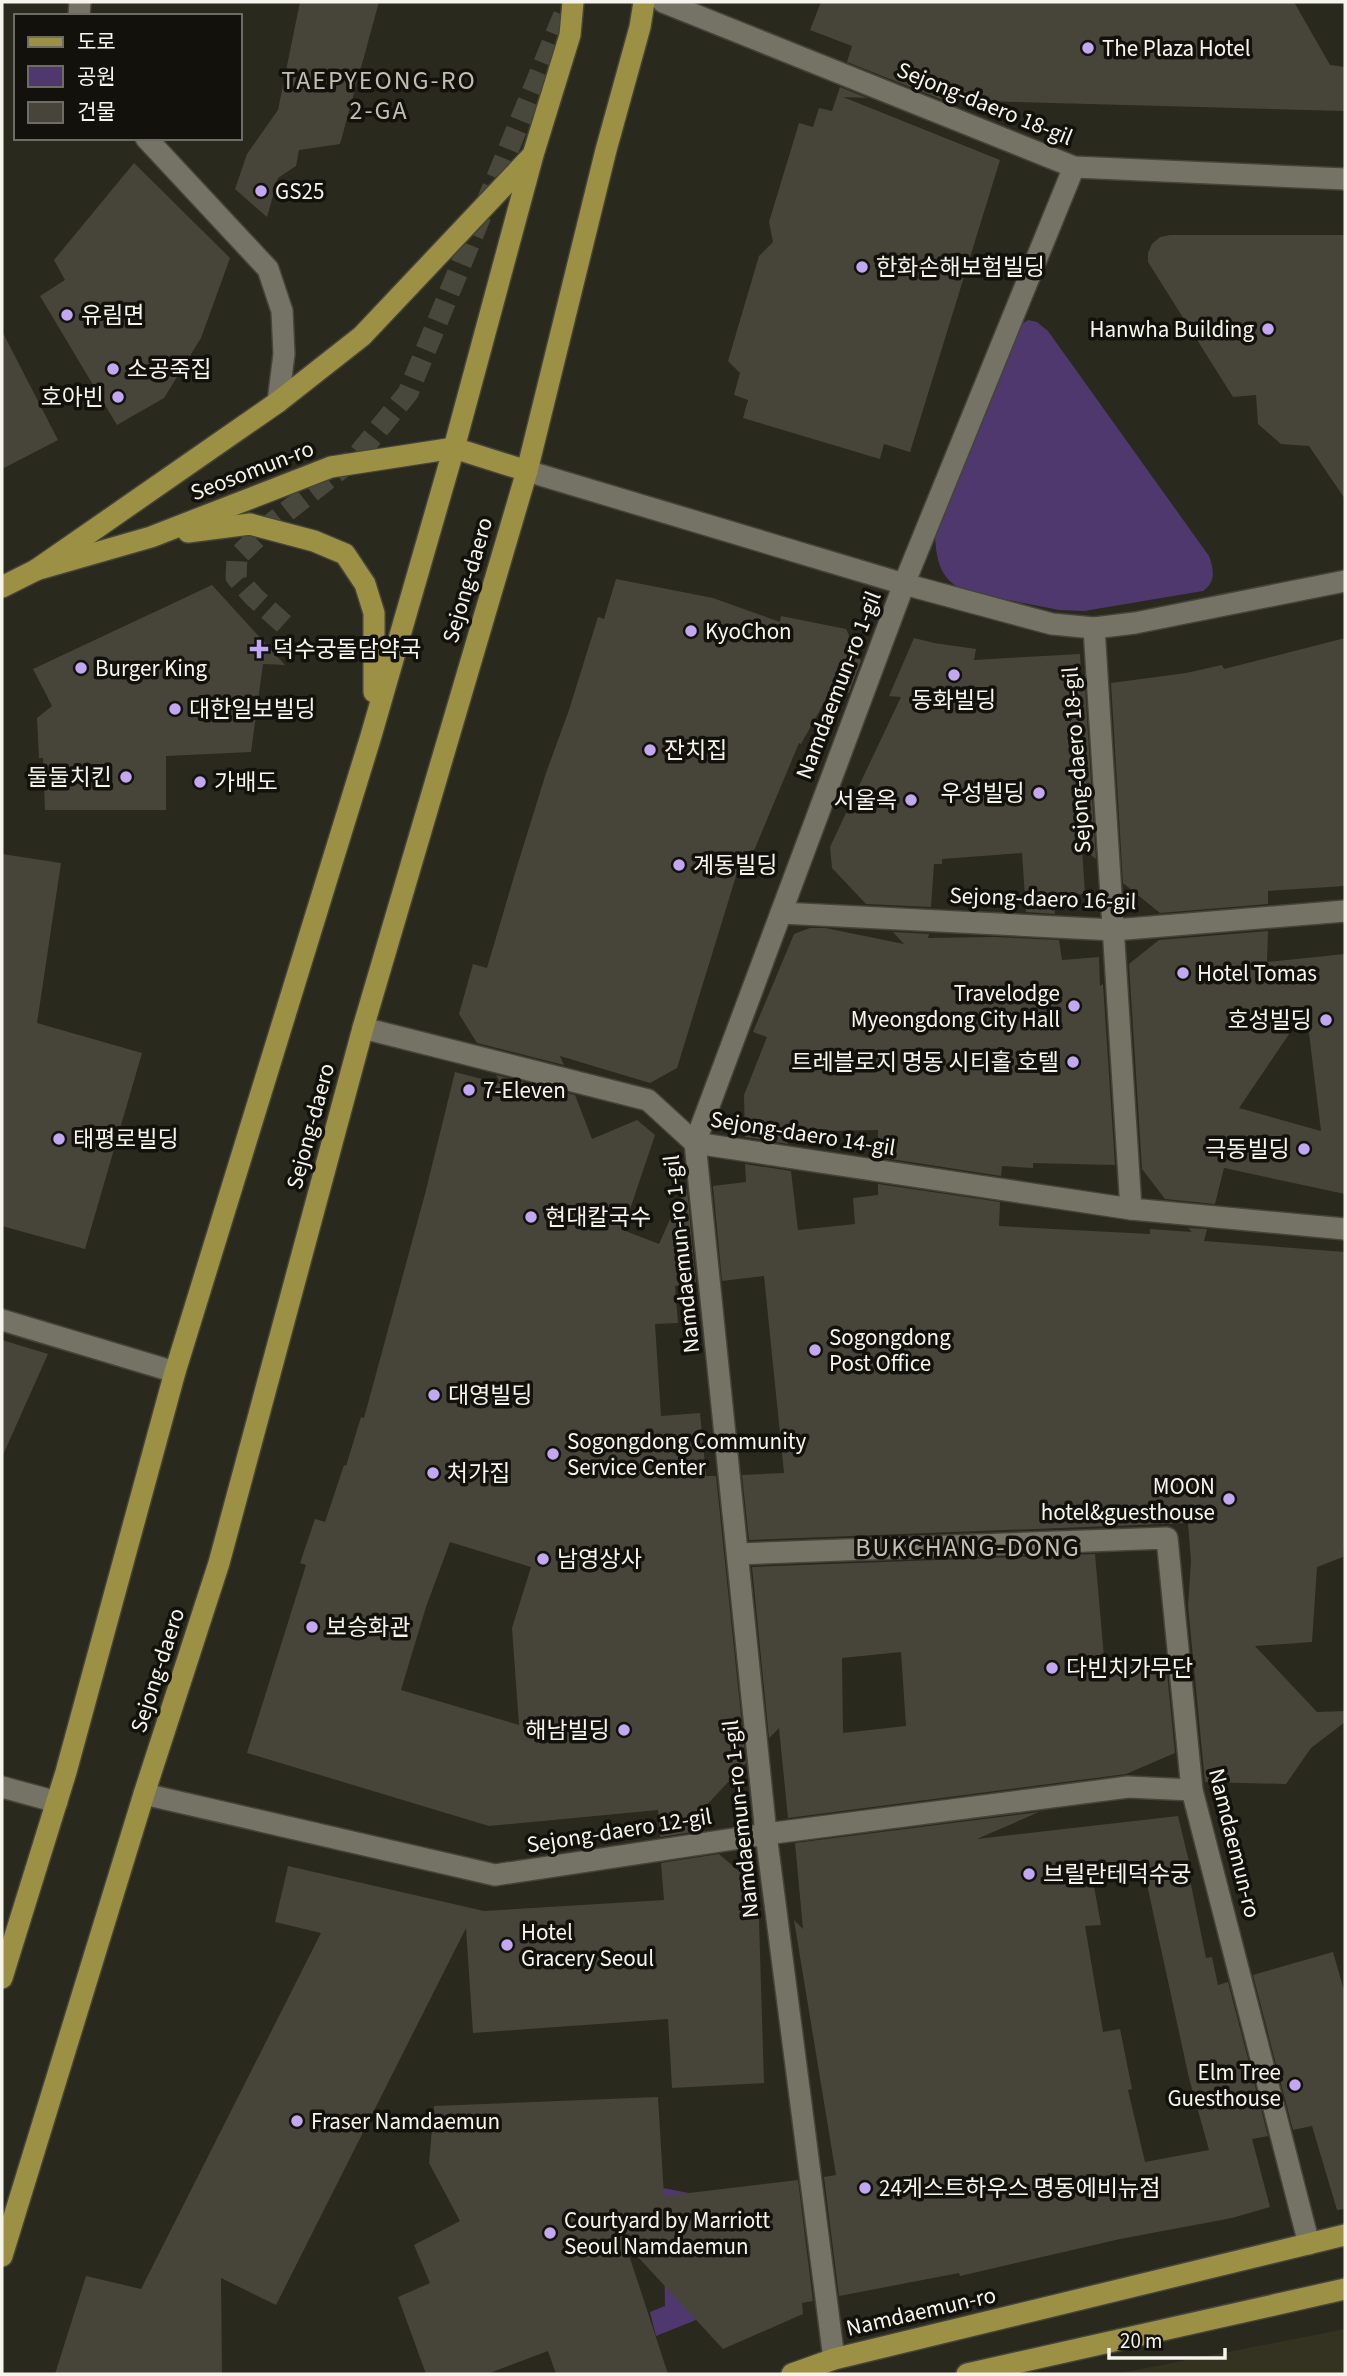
<svg xmlns="http://www.w3.org/2000/svg" width="1347" height="2376" font-family="'Source Sans 3','Noto Sans KR',sans-serif">
  <style>
    .built { fill: #343220 }
    .green { fill: #4e386e }
    .building { fill: #474539; fill-rule: evenodd }
    .lines { fill: none; stroke-linecap: round; stroke-linejoin: round }
    .minor-tunnel { stroke: #49483c; stroke-width: 21; stroke-dasharray: 21 10; stroke-linecap: butt }
    .minor-casing { stroke: #45433a; stroke-width: 24 }
    .major-casing { stroke: #45433a; stroke-width: 24 }
    .minor { stroke: #747365; stroke-width: 21 }
    .major { stroke: #9b9043; stroke-width: 21 }
    .poi-dot { fill: #c2a7f2; stroke: #12110c; stroke-width: 2.5 }
    .labels { text-anchor: middle; stroke-width: 7; stroke-linejoin: round; paint-order: stroke }
    .poi-label { font-size: 23px; fill: #f6f5ed; stroke: #12110c; text-anchor: start }
    .street-label { font-size: 23px; fill: #f6f5ed; stroke: #12110c }
    .quarter-label { font-size: 26px; letter-spacing: 2px; fill: #c0beb0; stroke: #12110c }
  </style>
  <rect width="100%" height="100%" fill="#2a291d"/>
  <polygon class="built" points="1345,2329 1345,2374 1116,2374"/>
  <g class="green">
    <path d="M1028,320L1037,322L1048,331L1209,556C1214,570 1216,582 1203,591L1084,611L1059,610L969,592C940,583 936,560 935,534L1019,326Z"/>
    <polygon points="663,2188 689,2193 696,2320 656,2336 650,2312 665,2306"/>
  </g>
  <g class="building">
    <polygon points="300,2 379,2 340,144 299,150 296,166 278,178 267,217 235,189 247,154 278,110"/>
    <polygon points="821,2 1294,2 1330,65 1345,67 1345,111 943,100 847,62 852,46 810,30"/>
    <polygon points="840,87 867,98 843,97 1000,160 910,452 884,444 880,459 743,418 748,400 734,395 740,373 728,361 759,256 773,242 769,222 799,123 813,127 819,108 832,111"/>
    <polygon points="134,163 230,258 201,338 164,398 117,425 40,296 65,280 54,260"/>
    <polygon points="1170,235 1345,235 1345,499 1309,446 1281,444 1258,424 1256,395 1233,397 1148,262 1148,253 1152,244 1160,237"/>
    <polygon points="2,331 58,440 2,469"/>
    <polygon points="616,579 713,598 780,622 781,616 846,629 861,661 849,693 830,692 801,744 799,743 748,865 741,860 677,1068 650,1083 560,1056 564,1065 477,1043 459,1014 473,964 487,968 515,873 546,773 569,710 598,617 604,619"/>
    <polygon points="212,585 285,665 263,664 251,752 166,756 166,810 45,810 43,758 39,758 37,718 52,706 33,669"/>
    <polygon points="914,638 934,643 976,649 974,660 1080,654 1082,687 1085,687 1096,859 1082,848 1085,894 1052,896 1055,914 1026,912 1022,853 942,859 942,864 934,864 931,907 866,904 832,868 830,847 901,697 889,696"/>
    <polygon points="1345,638 1345,886 1268,891 1268,904 1160,913 1123,883 1111,683 1186,673 1222,665 1224,669"/>
    <polygon points="2,854 61,863 37,1023 142,1053 85,1249 2,1226"/>
    <polygon points="810,928 825,928 904,944 893,932 929,934 928,938 994,937 1059,940 1062,960 1099,957 1100,986 1103,984 1115,1165 1033,1163 1033,1168 1002,1166 1001,1176 878,1157 878,1130 786,1132 788,1144 745,1137 744,1095 767,1037 753,1032 794,934"/>
    <path d="M1268,931L1267,962L1345,954V1194L1224,1168L1215,1204L1165,1199L1142,1169L1129,964L1159,940ZM1306,1009L1321,1131L1239,1108Z"/>
    <path d="M455,1072L501,1084L496,1075L575,1095L592,1139L637,1120L655,1135L623,1230L659,1244L683,1190L687,1189L696,1283L675,1286L678,1323L655,1324L661,1416L700,1413L706,1476H716L746,1763L687,1826L693,1832L660,1837L658,1810L489,1826L247,1753L306,1565L300,1563L315,1519L325,1522L344,1465L346,1466L361,1417L364,1418L425,1194ZM450,1542L531,1567L512,1628L519,1725L401,1690L426,1607Z"/>
    <polygon points="745,1164 791,1171 798,1230 855,1224 853,1198 878,1195 878,1184 1000,1202 999,1226 1150,1234 1150,1229 1192,1232 1188,1228 1207,1229 1204,1241 1345,1252 1345,1535 1343,1557 1317,1567 1312,1642 1255,1646 1317,1712 1345,1711 1345,1722 1311,1748 1286,1784 1205,1782 1188,1606 1191,1561 1188,1523 749,1540 742,1475 784,1473 764,1276 722,1281 713,1186 746,1182"/>
    <polygon points="2,1340 48,1354 2,1457"/>
    <path d="M1095,1554L1105,1669L1166,1663L1175,1753L1126,1774L788,1818L779,1728L769,1738L752,1567ZM901,1652L906,1726L843,1733L842,1658Z"/>
    <path d="M1039,1812L977,1839L1178,1816L1192,1874L1189,1875L1206,1958L1212,1957L1218,1985L1228,1982L1268,2136L1252,2139L1270,2207L1232,2218L1120,2239L960,2276L959,2273L839,2296L824,2177L836,2175L794,1920L803,1929L795,1843ZM1143,1866L1189,2078L1209,2150L1145,2162L1128,2090L1132,2089L1120,2029L1103,2032L1085,1926L1101,1925L1092,1876Z"/>
    <polygon points="719,1854 758,1888 764,2083 672,2088 668,2019 473,2033 466,1928 276,2305 221,2278 222,2374 55,2374 86,2276 141,2289 321,1933 275,1922 288,1866 484,1911 664,1900 661,1863"/>
    <polygon points="1333,1952 1345,1994 1345,2209 1337,2210 1312,2126 1293,2130 1253,1975"/>
    <polygon points="658,2097 664,2196 798,2180 813,2301 802,2303 803,2314 723,2349 625,2243 668,2374 556,2374 548,2351 487,2374 426,2374 398,2297 430,2283 414,2245 460,2221 429,2163 434,2106"/>
  </g>
  <g class="lines">
    <polyline class="minor-tunnel" points="284,624 254,597 236,577 237,557 272,523 356,457 408,393 569,2"/>
    <defs>
      <g id="minor">
        <polyline points="663,2 1074,167 1345,179"/>
        <polyline points="79,16 80,2"/>
        <polyline points="146,138 268,269 282,311 284,354 278,402"/>
        <polyline points="527,471 904,584 1052,624 1094,628 1135,623 1345,581"/>
        <polyline points="1094,628 1131,1209"/>
        <polyline points="781,913 1114,930 1345,911"/>
        <polyline points="363,1028 648,1100 695,1143 1131,1209 1345,1229"/>
        <polyline points="2,1320 175,1372"/>
        <polyline points="738,1554 1167,1538 1192,1790 1309,2244"/>
        <polyline points="2,1787 57,1802"/>
        <polyline points="144,1794 495,1875 766,1834 1128,1787 1192,1790"/>
        <polyline points="834,2359 766,1834 695,1143 904,584 1074,167"/>
      </g>
      <g id="major">
        <polyline points="188,532 250,524 314,541 345,554 365,584 374,613 374,692"/>
        <polyline points="36,570 278,402 362,336 532,156"/>
        <polyline points="2,587 36,570 151,537 331,467 454,448 527,471"/>
        <polyline points="2,1978 66,1772 175,1372 371,736 454,448 533,155 570,35 573,2"/>
        <polyline points="2,2256 144,1794 219,1563 363,1028 527,471 606,150 640,27 644,2"/>
        <polyline points="792,2374 834,2359 1345,2235"/>
        <polyline points="967,2374 1345,2289"/>
      </g>
    </defs>
    <use href="#minor" class="minor-casing"/>
    <use href="#major" class="major-casing"/>
    <use href="#minor" class="minor"/>
    <use href="#major" class="major"/>
  </g>
  <g class="poi-dot">
    <circle cx="1088" cy="48" r="7"/>
    <circle cx="261" cy="191" r="7"/>
    <circle cx="862" cy="267" r="7"/>
    <circle cx="67" cy="315" r="7"/>
    <circle cx="1268" cy="329" r="7"/>
    <circle cx="113" cy="369" r="7"/>
    <circle cx="118" cy="397" r="7"/>
    <circle cx="691" cy="631" r="7"/>
    <path d="M255.5 638.5h7v7h7v7h-7v7h-7v-7h-7v-7h7z"/>
    <circle cx="81" cy="668" r="7"/>
    <circle cx="954" cy="675" r="7"/>
    <circle cx="175" cy="709" r="7"/>
    <circle cx="650" cy="750" r="7"/>
    <circle cx="126" cy="777" r="7"/>
    <circle cx="200" cy="782" r="7"/>
    <circle cx="1039" cy="793" r="7"/>
    <circle cx="911" cy="800" r="7"/>
    <circle cx="679" cy="865" r="7"/>
    <circle cx="1183" cy="973" r="7"/>
    <circle cx="1074" cy="1006" r="7"/>
    <circle cx="1326" cy="1020" r="7"/>
    <circle cx="1073" cy="1062" r="7"/>
    <circle cx="469" cy="1090" r="7"/>
    <circle cx="59" cy="1139" r="7"/>
    <circle cx="1304" cy="1149" r="7"/>
    <circle cx="531" cy="1217" r="7"/>
    <circle cx="815" cy="1350" r="7"/>
    <circle cx="434" cy="1395" r="7"/>
    <circle cx="553" cy="1454" r="7"/>
    <circle cx="433" cy="1473" r="7"/>
    <circle cx="1229" cy="1499" r="7"/>
    <circle cx="543" cy="1559" r="7"/>
    <circle cx="312" cy="1627" r="7"/>
    <circle cx="1052" cy="1668" r="7"/>
    <circle cx="624" cy="1730" r="7"/>
    <circle cx="1029" cy="1874" r="7"/>
    <circle cx="507" cy="1945" r="7"/>
    <circle cx="1295" cy="2085" r="7"/>
    <circle cx="297" cy="2121" r="7"/>
    <circle cx="865" cy="2188" r="7"/>
    <circle cx="550" cy="2233" r="7"/>
  </g>
  <g class="labels">
    <g class="poi-label">
      <text x="1102" y="56">The Plaza Hotel</text>
      <text x="275" y="199">GS25</text>
      <text x="876" y="275">한화손해보험빌딩</text>
      <text x="81" y="323">유림면</text>
      <text x="1254" y="337" text-anchor="end">Hanwha Building</text>
      <text x="127" y="377">소공죽집</text>
      <text x="104" y="405" text-anchor="end">호아빈</text>
      <text x="705" y="639">KyoChon</text>
      <text x="273" y="657">덕수궁돌담약국</text>
      <text x="95" y="676">Burger King</text>
      <text x="954" y="708" text-anchor="middle">동화빌딩</text>
      <text x="189" y="717">대한일보빌딩</text>
      <text x="664" y="758">잔치집</text>
      <text x="112" y="785" text-anchor="end">둘둘치킨</text>
      <text x="214" y="790">가배도</text>
      <text x="1025" y="801" text-anchor="end">우성빌딩</text>
      <text x="897" y="808" text-anchor="end">서울옥</text>
      <text x="693" y="873">계동빌딩</text>
      <text x="1197" y="981">Hotel Tomas</text>
      <text x="1060" y="1001" text-anchor="end">Travelodge<tspan x="1060" dy="26">Myeongdong City Hall</tspan></text>
      <text x="1312" y="1028" text-anchor="end">호성빌딩</text>
      <text x="1059" y="1070" text-anchor="end">트레블로지 명동 시티홀 호텔</text>
      <text x="483" y="1098">7-Eleven</text>
      <text x="73" y="1147">태평로빌딩</text>
      <text x="1290" y="1157" text-anchor="end">극동빌딩</text>
      <text x="545" y="1225">현대칼국수</text>
      <text x="829" y="1345">Sogongdong<tspan x="829" dy="26">Post Office</tspan></text>
      <text x="448" y="1403">대영빌딩</text>
      <text x="567" y="1449">Sogongdong Community<tspan x="567" dy="26">Service Center</tspan></text>
      <text x="447" y="1481">처가집</text>
      <text x="1215" y="1494" text-anchor="end">MOON<tspan x="1215" dy="26">hotel&amp;guesthouse</tspan></text>
      <text x="557" y="1567">남영상사</text>
      <text x="326" y="1635">보승화관</text>
      <text x="1066" y="1676">다빈치가무단</text>
      <text x="610" y="1738" text-anchor="end">해남빌딩</text>
      <text x="1043" y="1882">브릴란테덕수궁</text>
      <text x="521" y="1940">Hotel<tspan x="521" dy="26">Gracery Seoul</tspan></text>
      <text x="1281" y="2080" text-anchor="end">Elm Tree<tspan x="1281" dy="26">Guesthouse</tspan></text>
      <text x="311" y="2129">Fraser Namdaemun</text>
      <text x="879" y="2196">24게스트하우스 명동에비뉴점</text>
      <text x="564" y="2228">Courtyard by Marriott<tspan x="564" dy="26">Seoul Namdaemun</tspan></text>
    </g>
    <g class="street-label">
      <text transform="translate(985 103) rotate(22)" y="8">Sejong-daero 18-gil</text>
      <text transform="translate(252 470) rotate(-21)" y="8">Seosomun-ro</text>
      <text transform="translate(467 580) rotate(-74)" y="8">Sejong-daero</text>
      <text transform="translate(838 685) rotate(-69)" y="8">Namdaemun-ro 1-gil</text>
      <text transform="translate(1076 760) rotate(-94)" y="8">Sejong-daero 18-gil</text>
      <text transform="translate(1043 898) rotate(2)" y="8">Sejong-daero 16-gil</text>
      <text transform="translate(310 1126) rotate(-75)" y="8">Sejong-daero</text>
      <text transform="translate(803 1133) rotate(9)" y="8">Sejong-daero 14-gil</text>
      <text transform="translate(681 1254) rotate(-96)" y="8">Namdaemun-ro 1-gil</text>
      <text transform="translate(157 1670) rotate(-72)" y="8">Sejong-daero</text>
      <text transform="translate(740 1819) rotate(-96)" y="8">Namdaemun-ro 1-gil</text>
      <text transform="translate(619 1830) rotate(-9)" y="8">Sejong-daero 12-gil</text>
      <text transform="translate(1235 1843) rotate(76)" y="8">Namdaemun-ro</text>
      <text transform="translate(921 2311) rotate(-13)" y="8">Namdaemun-ro</text>
    </g>
    <g class="quarter-label">
      <text x="379" y="89">TAEPYEONG-RO<tspan x="379" dy="30">2-GA</tspan></text>
      <text x="968" y="1556">BUKCHANG-DONG</text>
    </g>
  </g>
  <rect width="1347" height="2376" fill="none" stroke="#f6f5ed" stroke-width="7"/>
  <rect x="14" y="14" width="228" height="126" fill="#12110c" stroke="#6d6c66" stroke-width="2"/>
  <rect x="28" y="37" width="35" height="10" fill="#9b9043" stroke="#6d6c66" stroke-width="2"/>
  <text x="77" y="49" font-size="21" fill="#f6f5ed">도로</text>
  <rect x="28" y="66" width="35" height="21" fill="#4e386e" stroke="#6d6c66" stroke-width="2"/>
  <text x="77" y="84" font-size="21" fill="#f6f5ed">공원</text>
  <rect x="28" y="102" width="35" height="21" fill="#474539" stroke="#6d6c66" stroke-width="2"/>
  <text x="77" y="119" font-size="21" fill="#f6f5ed">건물</text>
  <path d="M1109 2348v10h116v-10" fill="none" stroke="#f6f5ed" stroke-width="3.5"/>
  <text x="1120" y="2348" font-size="21" fill="#f6f5ed" stroke="#12110c" stroke-width="5" paint-order="stroke">20 m</text>
</svg>
